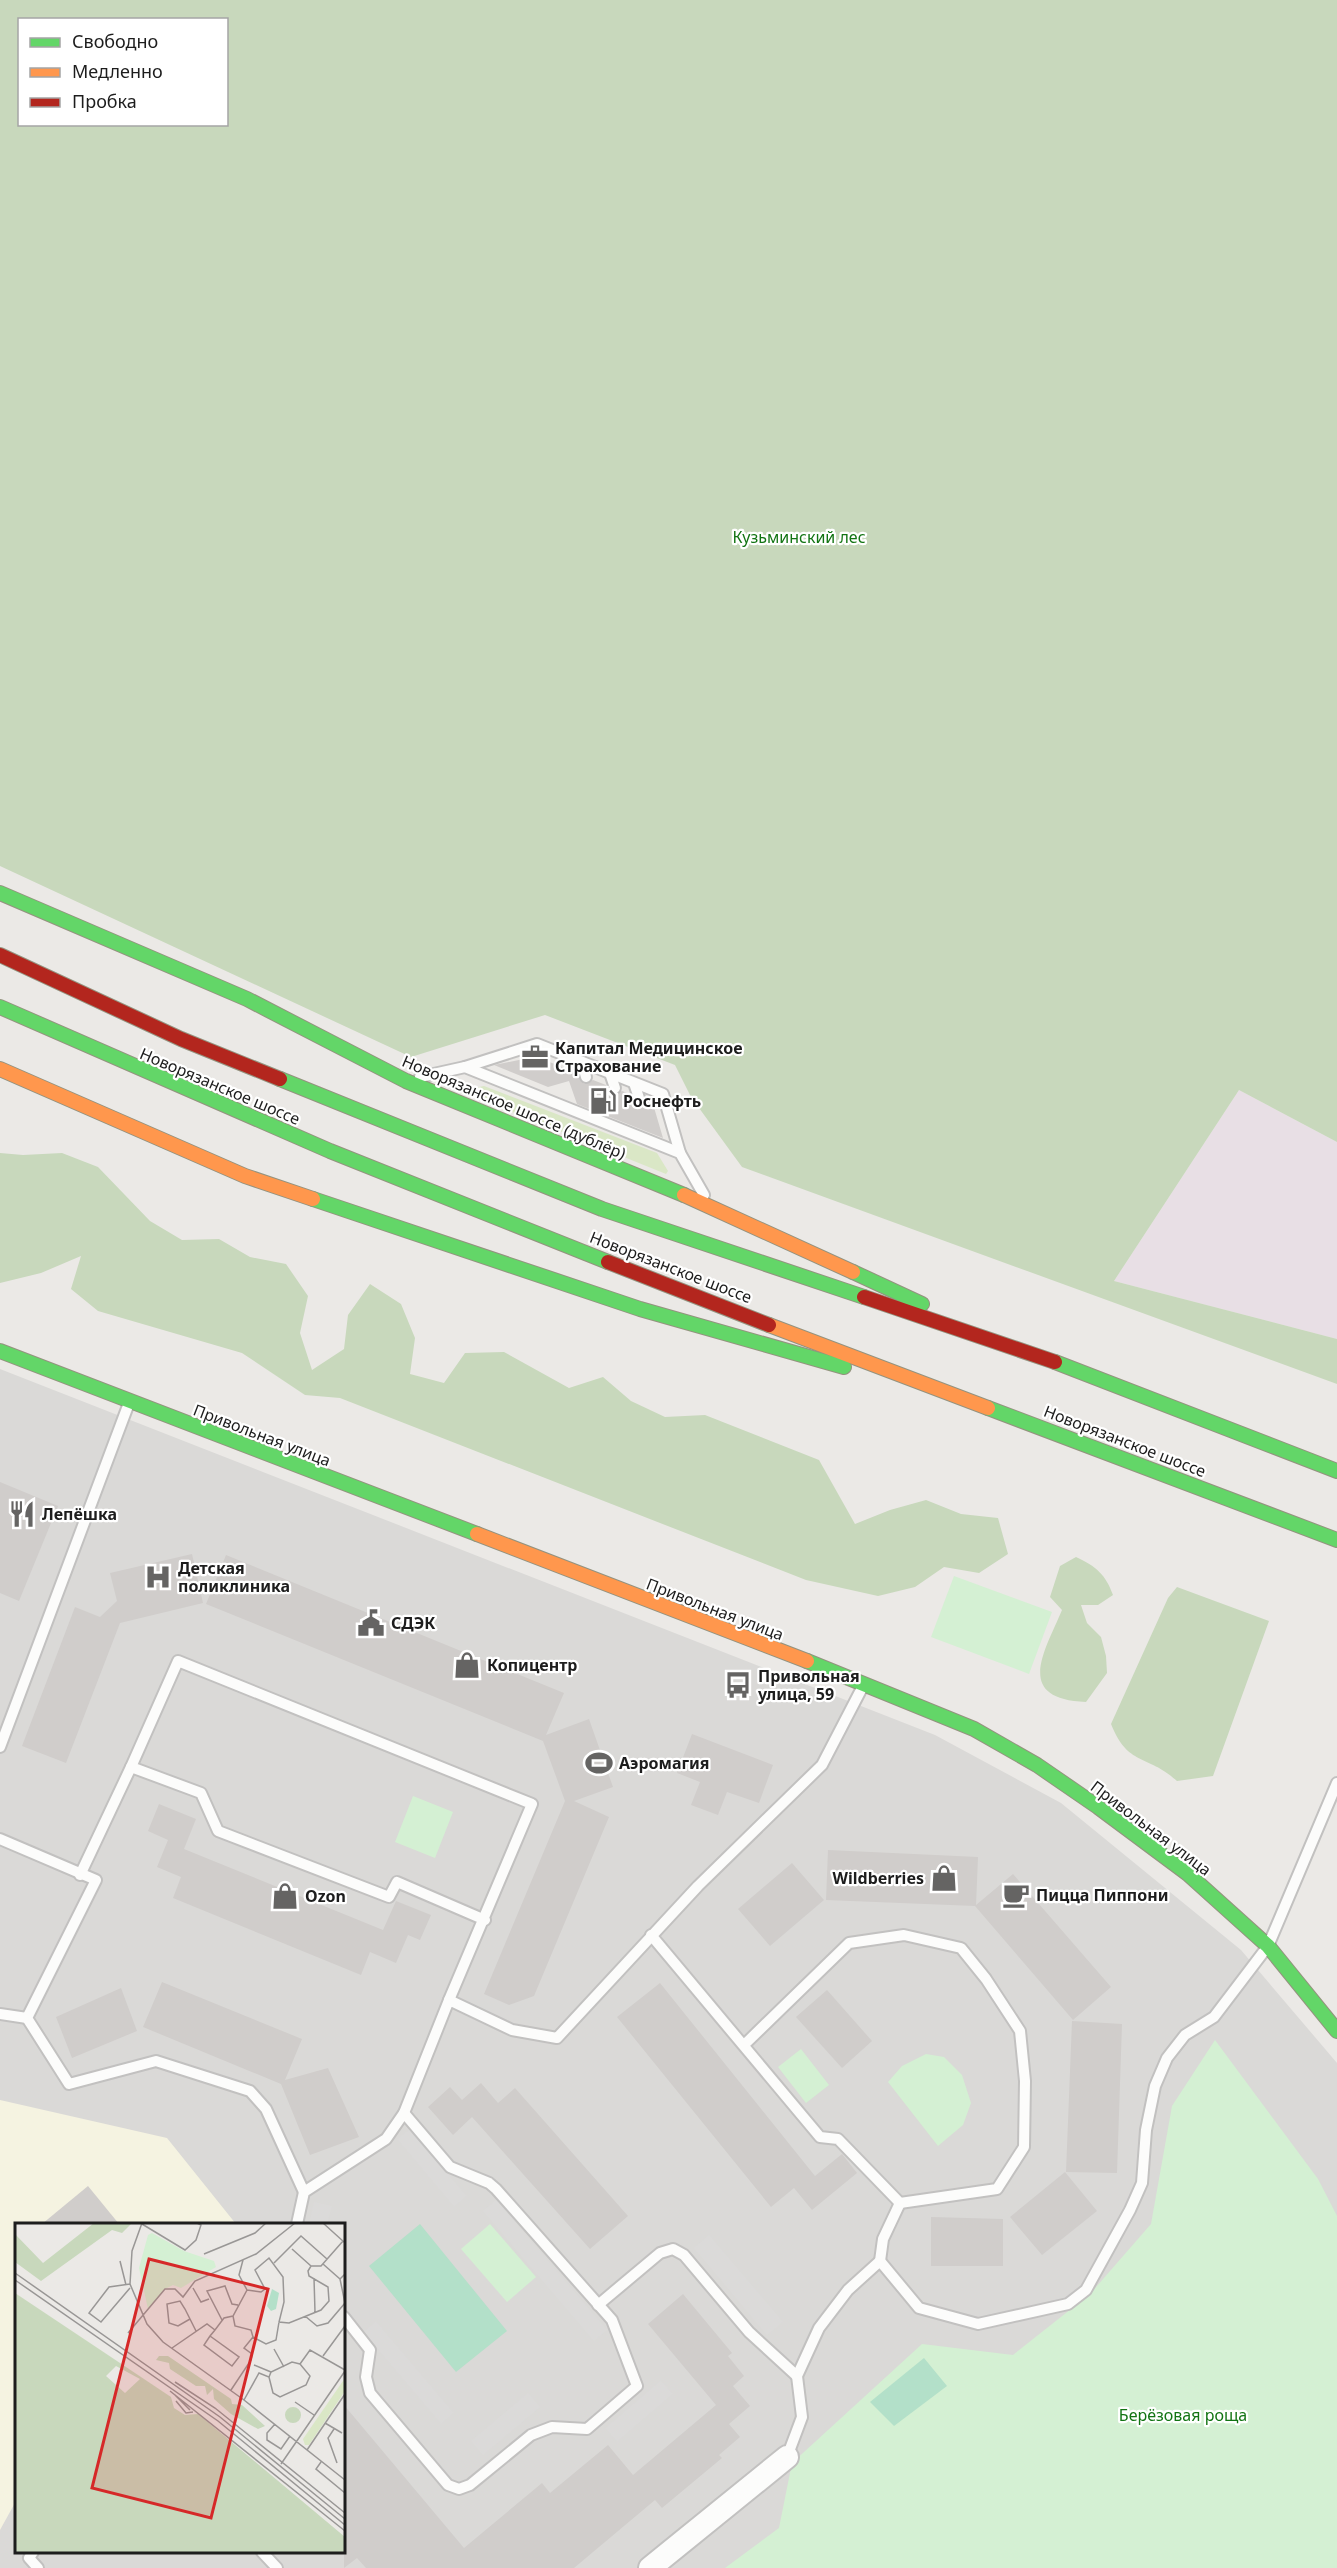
<svg xmlns="http://www.w3.org/2000/svg" width="1337" height="2568" font-family="'Noto Sans',sans-serif">
  <style>
    .residential { fill: #dad9d7; fill-rule: evenodd }
    .industrial { fill: #e8dfe5 }
    .education { fill: #f5f3e1 }
    .grass { fill: #dae7c6 }
    .forest { fill: #c8d8bc; fill-rule: evenodd }
    .park { fill: #d4f0d3 }
    .pitch { fill: #b3e0c9 }
    .parking { fill: #dbdad9 }
    .building { fill: #d0cdcb }
    .lines { fill: none; stroke-linecap: round; stroke-linejoin: round }
    .lane-casing { stroke: #c2c1c0; stroke-width: 14 }
    .street-casing { stroke: #c2c1c0; stroke-width: 26 }
    .fast-casing { stroke: #94937f; stroke-width: 16 }
    .slow-casing { stroke: #94937f; stroke-width: 16 }
    .jam-casing { stroke: #94937f; stroke-width: 16 }
    .lane { stroke: #fcfcfb; stroke-width: 10 }
    .street { stroke: #fcfcfb; stroke-width: 22 }
    .fast { stroke: #63d668; stroke-width: 14 }
    .slow { stroke: #ff974d; stroke-width: 14 }
    .jam { stroke: #b3261e; stroke-width: 14 }
    .labels { text-anchor: middle; stroke-width: 4.5; stroke-linejoin: round; paint-order: stroke }
    .park-label { font-size: 16px; fill: #127413; stroke: #fff }
    .poi-label { font-size: 16px; font-weight: bold; fill: #1d1d1d; stroke: #fff; text-anchor: start }
    .street-label { font-size: 16px; fill: #1d1d1d; stroke: #fff }
    .inset-road { fill: none; stroke: #999796; stroke-width: 1.5 }
    .view { fill: #d62828; fill-opacity: 0.15; stroke: #d62828; stroke-width: 3 }
    .inset-edge { fill: none; stroke: #1d1d1d; stroke-width: 3 }
  </style>
  <rect width="100%" height="100%" fill="#ebe9e6"/>
  <path class="residential" d="M0,1369L935,1735L1061,1803L1241,1950L1337,2063V2568H0ZM16,2224H344V2552H16Z"/>
  <polygon class="industrial" points="1239,1090 1337,1142 1337,1339 1114,1281"/>
  <polygon class="education" points="0,2100 167,2138 236,2224 16,2224 16,2501 0,2530"/>
  <polygon class="grass" points="484,1086 657,1153 668,1171 666,1174 460,1091"/>
  <g class="forest">
    <path d="M0,0H1337V1142L1239,1090L1114,1281L1337,1339V1384L742,1167L691,1097L675,1065L545,1015L411,1057L0,866ZM20,20H226V124H20Z"/>
    <polygon points="0,1153 23,1155 62,1153 98,1167 150,1221 182,1240 219,1239 250,1257 286,1264 308,1296 300,1333 312,1370 344,1349 348,1315 370,1284 401,1304 415,1338 410,1374 444,1383 465,1353 504,1352 569,1388 603,1377 631,1401 665,1417 705,1415 819,1460 855,1524 890,1510 926,1500 961,1514 998,1518 1008,1554 979,1573 944,1567 915,1587 878,1596 806,1580 340,1398 305,1395 242,1353 98,1311 71,1289 81,1256 41,1273 0,1283"/>
    <path d="M1076,1557C1096,1566 1106,1575 1113,1595L1098,1605H1081L1087,1623L1101,1637L1106,1656L1107,1673L1086,1702C1013,1699 1045,1651 1062,1610L1050,1597L1060,1566Z"/>
    <path d="M1177,1587L1269,1621L1213,1776L1177,1781C1148,1754 1128,1767 1111,1724L1168,1598Z"/>
  </g>
  <g class="park">
    <polygon points="954,1576 1052,1612 1029,1674 931,1637"/>
    <polygon points="413,1796 453,1812 435,1858 395,1842"/>
    <polygon points="1215,2040 1318,2179 1337,2216 1337,2568 725,2568 779,2528 792,2463 922,2344 1013,2355 1090,2294 1151,2224 1172,2106"/>
    <polygon points="801,2049 829,2085 806,2103 778,2067"/>
    <polygon points="926,2054 944,2057 962,2075 971,2103 963,2125 938,2146 888,2082 902,2066"/>
    <polygon points="490,2224 536,2277 507,2302 461,2249"/>
  </g>
  <g class="pitch">
    <polygon points="420,2224 507,2331 456,2372 369,2266"/>
    <polygon points="924,2358 947,2386 894,2426 870,2402"/>
  </g>
  <g class="parking">
    <polygon points="410,2129 467,2196 454,2207 397,2139"/>
    <polygon points="496,2200 607,2330 594,2341 483,2211"/>
    <polygon points="314,2202 332,2206 327,2224 309,2224"/>
    <polygon points="709,2235 783,2322 767,2335 694,2248"/>
    <polygon points="376,2321 454,2413 441,2424 363,2332"/>
    <polygon points="661,2380 673,2394 617,2442 605,2428"/>
    <polygon points="528,2393 540,2407 483,2455 471,2441"/>
  </g>
  <g class="building">
    <polygon points="543,1055 547,1061 577,1073 584,1084 593,1080 606,1085 613,1095 622,1091 630,1094 637,1105 646,1101 653,1104 663,1138 577,1104 569,1081 548,1087 494,1065"/>
    <polygon points="0,1482 58,1506 19,1601 0,1593"/>
    <polygon points="192,1554 203,1603 120,1623 66,1763 22,1746 75,1607 100,1617 117,1601 110,1573"/>
    <polygon points="226,1555 564,1693 546,1735 589,1719 613,1787 574,1801 609,1817 534,1996 509,2005 484,1994 565,1801 543,1741 206,1604"/>
    <polygon points="692,1734 773,1765 759,1803 727,1792 718,1815 691,1805 700,1782 677,1773"/>
    <polygon points="159,1804 196,1819 184,1849 383,1930 396,1901 431,1915 420,1940 408,1935 396,1963 370,1952 361,1975 173,1898 181,1877 157,1867 168,1840 148,1831"/>
    <polygon points="828,1850 978,1857 976,1905 1013,1874 1111,1987 1073,2020 975,1906 826,1900"/>
    <polygon points="792,1863 824,1900 770,1946 738,1909"/>
    <polygon points="162,1982 302,2039 285,2080 328,2068 359,2137 310,2155 281,2084 143,2027"/>
    <polygon points="660,1983 815,2176 842,2154 857,2173 812,2210 794,2188 771,2207 617,2017"/>
    <polygon points="121,1988 137,2031 72,2058 56,2017"/>
    <polygon points="827,1990 872,2041 842,2068 796,2017"/>
    <polygon points="1072,2021 1122,2024 1117,2173 1066,2172"/>
    <polygon points="481,2083 498,2103 515,2088 628,2216 590,2249 472,2117 453,2135 428,2107 450,2087 462,2100"/>
    <polygon points="1065,2172 1097,2211 1042,2255 1010,2217"/>
    <polygon points="88,2186 119,2224 42,2224"/>
    <polygon points="931,2217 1003,2219 1003,2266 931,2266"/>
    <polygon points="683,2294 732,2353 728,2356 744,2376 733,2386 750,2406 729,2424 740,2437 719,2455 722,2458 662,2508 655,2500 574,2568 366,2568 357,2558 344,2568 344,2405 464,2548 542,2483 550,2493 608,2445 633,2475 716,2405 648,2324"/>
  </g>
  <g class="lines">
    <defs>
      <g id="lane">
        <polyline points="582,1062 586,1077"/>
        <polyline points="465,1067 537,1044 663,1094 680,1153"/>
        <polyline points="610,1073 615,1088"/>
        <polyline points="420,1077 465,1067 680,1153 704,1195"/>
        <polyline points="634,1083 639,1098"/>
        <polyline points="0,1747 129,1403"/>
        <polyline points="0,1839 96,1880 27,2018 69,2084 156,2061 250,2091 266,2109 304,2192"/>
        <polyline points="80,1875 131,1767"/>
        <polyline points="651,1935 820,2137 838,2139 900,2203 997,2189 1024,2147 1025,2081 1020,2031 986,1979 961,1948 904,1935 849,1943 745,2044"/>
        <polyline points="449,2000 532,1804 178,1661 131,1767 201,1793 218,1831 389,1897 397,1882 485,1920"/>
        <polyline points="0,2014 27,2018"/>
        <polyline points="297,2224 304,2192 386,2139 404,2113 449,2000 512,2030 557,2038 698,1886 822,1765 863,1686"/>
        <polyline points="880,2261 883,2239 900,2203"/>
        <polyline points="598,2305 660,2253 673,2249 684,2255 749,2332 797,2376"/>
        <polyline points="344,2317 370,2350 366,2377 370,2393 448,2485 459,2489 470,2485 531,2435 552,2427 587,2429 637,2386 612,2320 496,2189 489,2183 450,2167 404,2113"/>
        <polyline points="787,2457 802,2417 797,2376 819,2328 848,2290 880,2261 919,2308 978,2324 1068,2304 1086,2290 1130,2210 1142,2183 1146,2130 1155,2086 1167,2058 1185,2035 1214,2017 1268,1946 1337,1783"/>
        <polyline points="33,2552 29,2558 38,2568"/>
        <polyline points="262,2552 277,2568"/>
      </g>
      <polyline id="street" points="650,2568 787,2457"/>
      <g id="fast">
        <polyline points="0,893 247,999 406,1081 684,1195"/>
        <polyline points="0,1007 330,1151 608,1262"/>
        <polyline points="280,1079 602,1209 864,1297"/>
        <polyline points="313,1199 640,1309 844,1367"/>
        <polyline points="853,1272 922,1304"/>
        <polyline points="0,1351 477,1534"/>
        <polyline points="1055,1362 1337,1471"/>
        <polyline points="988,1408 1337,1540"/>
        <polyline points="807,1661 974,1729 1037,1765 1098,1807 1188,1874 1268,1946 1337,2031"/>
      </g>
      <g id="slow">
        <polyline points="0,1069 245,1176 313,1199"/>
        <polyline points="684,1195 853,1272"/>
        <polyline points="769,1325 988,1408"/>
        <polyline points="477,1534 807,1661"/>
      </g>
      <g id="jam">
        <polyline points="0,955 181,1039 280,1079"/>
        <polyline points="608,1262 769,1325"/>
        <polyline points="864,1297 1055,1362"/>
      </g>
    </defs>
    <use href="#lane" class="lane-casing"/>
    <use href="#street" class="street-casing"/>
    <use href="#fast" class="fast-casing"/>
    <use href="#slow" class="slow-casing"/>
    <use href="#jam" class="jam-casing"/>
    <use href="#lane" class="lane"/>
    <use href="#street" class="street"/>
    <use href="#fast" class="fast"/>
    <use href="#slow" class="slow"/>
    <use href="#jam" class="jam"/>
  </g>
  <defs>
    <symbol id="office-bare" viewBox="-9 -9 18 18"><path d="M-6-3h4V-5.5h4V-3h4V5H-6ZM-1-4.5V-3h2v-1.5ZM-6 0V1H6V0Z" fill="#656463" stroke="#fff" stroke-width="2.5" paint-order="stroke"/></symbol>
    <symbol id="fuel-bare" viewBox="-9 -9 18 18"><path d="M-5.5-6h7V0h2V4h1.3V-2.5L3-4.5l.8-.8L6-3V5H2.5V1h-1V6h-7ZM-4.2-4.7v3.2H.2V-4.7Z" fill="#656463" stroke="#fff" stroke-width="2.5" paint-order="stroke"/></symbol>
    <symbol id="restaurant-bare" viewBox="-9 -9 18 18"><path d="M-5-6h1v4h1v-4h1v4h1v-4h1v5L-1.5 .5V6h-2V.5L-5-1ZM5-6V6H3V1.5H1.5Q1.5-4 5-6Z" fill="#656463" stroke="#fff" stroke-width="2.5" paint-order="stroke"/></symbol>
    <symbol id="hospital-bare" viewBox="-9 -9 18 18"><path d="M-5-5h3v3.5h4V-5h3V5h-3V1.5h-4V5h-3Z" fill="#656463" stroke="#fff" stroke-width="2.5" paint-order="stroke"/></symbol>
    <symbol id="civic-bare" viewBox="-9 -9 18 18"><path d="M-.6-6.5H3V-4.5H.6V-3L4-1V1h2V6H-6V1h2V-1L-.6-3ZM-1.2 2.5V6h2.4V2.5Z" fill="#656463" stroke="#fff" stroke-width="2.5" paint-order="stroke"/></symbol>
    <symbol id="shop-bare" viewBox="-9 -9 18 18"><path d="M-5-2.5h2.3a2.7 3.5 0 0 1 5.4 0H5L5.5 6h-11ZM-1.5-2.5h3a1.5 2.3 0 0 0-3 0Z" fill="#656463" stroke="#fff" stroke-width="2.5" paint-order="stroke"/></symbol>
    <symbol id="bus-bare" viewBox="-9 -9 18 18"><path d="M-5-6H5V4H4V6H2V4H-2V6H-4V4H-5ZM-3.5-4V0h7V-4ZM-3.5 1.2v1.5H-2V1.2ZM2 1.2v1.5H3.5V1.2Z" fill="#656463" stroke="#fff" stroke-width="2.5" paint-order="stroke"/></symbol>
    <symbol id="stadium-bare" viewBox="-9 -9 18 18"><path d="M0-5a6.5 5 0 1 0 0 10a6.5 5 0 1 0 0-10ZM-3.5-1.8h7v3.6h-7Z" fill="#656463" stroke="#fff" stroke-width="2.5" paint-order="stroke"/></symbol>
    <symbol id="cafe-bare" viewBox="-9 -9 18 18"><path d="M-5.5-4.5H6V0H3Q3 3.5 0 3.5H-2.5Q-5.5 3.5-5.5 0ZM3-3.2v2h1.7v-2ZM-6 4.5H4V6H-6Z" fill="#656463" stroke="#fff" stroke-width="2.5" paint-order="stroke"/></symbol>
  </defs>
  <g fill-rule="evenodd">
    <use href="#office-bare" x="516" y="1038" width="38" height="38"/>
    <use href="#fuel-bare" x="584" y="1082" width="38" height="38"/>
    <use href="#restaurant-bare" x="3" y="1495" width="38" height="38"/>
    <use href="#hospital-bare" x="139" y="1558" width="38" height="38"/>
    <use href="#civic-bare" x="352" y="1604" width="38" height="38"/>
    <use href="#shop-bare" x="448" y="1646" width="38" height="38"/>
    <use href="#bus-bare" x="719" y="1666" width="38" height="38"/>
    <use href="#stadium-bare" x="580" y="1744" width="38" height="38"/>
    <use href="#shop-bare" x="925" y="1859" width="38" height="38"/>
    <use href="#cafe-bare" x="997" y="1876" width="38" height="38"/>
    <use href="#shop-bare" x="266" y="1877" width="38" height="38"/>
  </g>
  <g class="labels">
    <g class="park-label">
      <text x="799" y="543">Кузьминский лес</text>
      <text x="1183" y="2421">Берёзовая роща</text>
    </g>
    <g class="poi-label">
      <text x="555" y="1054">Капитал Медицинское<tspan x="555" dy="18">Страхование</tspan></text>
      <text x="623" y="1107">Роснефть</text>
      <text x="42" y="1520">Лепёшка</text>
      <text x="178" y="1574">Детская<tspan x="178" dy="18">поликлиника</tspan></text>
      <text x="391" y="1629">СДЭК</text>
      <text x="487" y="1671">Копицентр</text>
      <text x="758" y="1682">Привольная<tspan x="758" dy="18">улица, 59</tspan></text>
      <text x="619" y="1769">Аэромагия</text>
      <text x="924" y="1884" text-anchor="end">Wildberries</text>
      <text x="1036" y="1901">Пицца Пиппони</text>
      <text x="305" y="1902">Ozon</text>
    </g>
    <g class="street-label">
      <text transform="translate(220 1086) rotate(23)" y="6">Новорязанское шоссе</text>
      <text transform="translate(514 1107) rotate(23)" y="6">Новорязанское шоссе (дублёр)</text>
      <text transform="translate(671 1267) rotate(21)" y="6">Новорязанское шоссе</text>
      <text transform="translate(262 1435) rotate(21)" y="6">Привольная улица</text>
      <text transform="translate(1125 1441) rotate(21)" y="6">Новорязанское шоссе</text>
      <text transform="translate(715 1609) rotate(21)" y="6">Привольная улица</text>
      <text transform="translate(1151 1828) rotate(37)" y="6">Привольная улица</text>
    </g>
  </g>
  <g transform="translate(15 2223)">
    <rect width="330" height="330" fill="#ebe9e6"/>
    <path d="M330,155V168L294,222H290L288,216Z" fill="#dae7c6"/>
    <path d="M79,0H117L107,10L97,7L26,58L0,39V11L28,40ZM0,70L156,174L159,185L170,192L183,191L330,314V330H0ZM101,143L125,156L110,170L91,153ZM153,133L216,176L217,181L227,182L250,203L243,206L216,191L199,176L198,166L192,172L190,163H181L155,146L154,140L141,137L144,133ZM270 192a8 8 0 1 1 16 0a8 8 0 1 1-16 0Z" fill="#c8d8bc" fill-rule="evenodd"/>
    <path d="M137,10L169,28L199,38L201,44L166,65L158,62L150,66L133,86L124,45L133,12Z" fill="#d4f0d3"/>
    <path d="M257,66L264,70L261,86L256,88L252,83Z" fill="#b3e0c9"/>
    <path class="inset-road" d="M127,0L117,28L115,61L132,101L148,119L229,177L330,257M308,0L329,19M127,1L170,27L181,17L186,2L182,0M277,26L296,43M189,31L240,10L251,0M105,38L111,62M259,40L286,13L312,36M308,41L325,56L330,51M0,50L205,194L330,296M299,55L300,89M0,57L203,198L330,302M115,61L94,64L74,90L86,99L115,65M178,65L186,79L194,76M232,67L246,69L250,66L240,47L254,35L268,54L269,79L264,99L274,100L306,87L314,78L313,64L294,53L293,48L296,43H306L328,18M290,93L302,103L313,100L330,80L325,56M175,96L163,103L154,100L152,81L165,78L170,86L181,108M207,97L192,68L210,63L217,81L223,82M113,110L150,66H160L168,74L180,58L241,31L280,0M195,113L224,134L217,143L189,122L195,113L200,107M238,114L251,121L261,117L264,99M157,125L192,101L200,107L209,95L218,93L232,67L224,52L228,37M259,126L269,144M308,133L330,103M239,142L256,149M254,154L256,149L277,139L285,141M160,159L200,185L330,290M216,167L236,137L237,131L229,125L238,114L236,107L220,103L218,93M155,168L330,308M160,172L175,187M229,177L244,150L254,154L258,170L265,174L291,162L295,153L285,141L295,127L330,147M161,178L171,190L178,189M280,179L299,192M310,200L327,210M260,201L252,210V217L266,226L275,213M330,202V225M319,206L313,215L322,240M292,227L330,171M306,239L301,246L330,270M266,241L330,148"/>
    <path class="view" d="M134,36L253,66L196,295L77,265Z"/>
    <rect width="330" height="330" class="inset-edge"/>
  </g>
  <rect x="18" y="18" width="210" height="108" fill="#ffffff" stroke="#a5a5a5" stroke-width="1.5"/>
  <rect x="30" y="38" width="30" height="9" fill="#63d668" stroke="#a5a5a5" stroke-width="1.5"/>
  <text x="72" y="48" font-size="18" fill="#1d1d1d">Свободно</text>
  <rect x="30" y="68" width="30" height="9" fill="#ff974d" stroke="#a5a5a5" stroke-width="1.5"/>
  <text x="72" y="78" font-size="18" fill="#1d1d1d">Медленно</text>
  <rect x="30" y="98" width="30" height="9" fill="#b3261e" stroke="#a5a5a5" stroke-width="1.5"/>
  <text x="72" y="108" font-size="18" fill="#1d1d1d">Пробка</text>
</svg>
